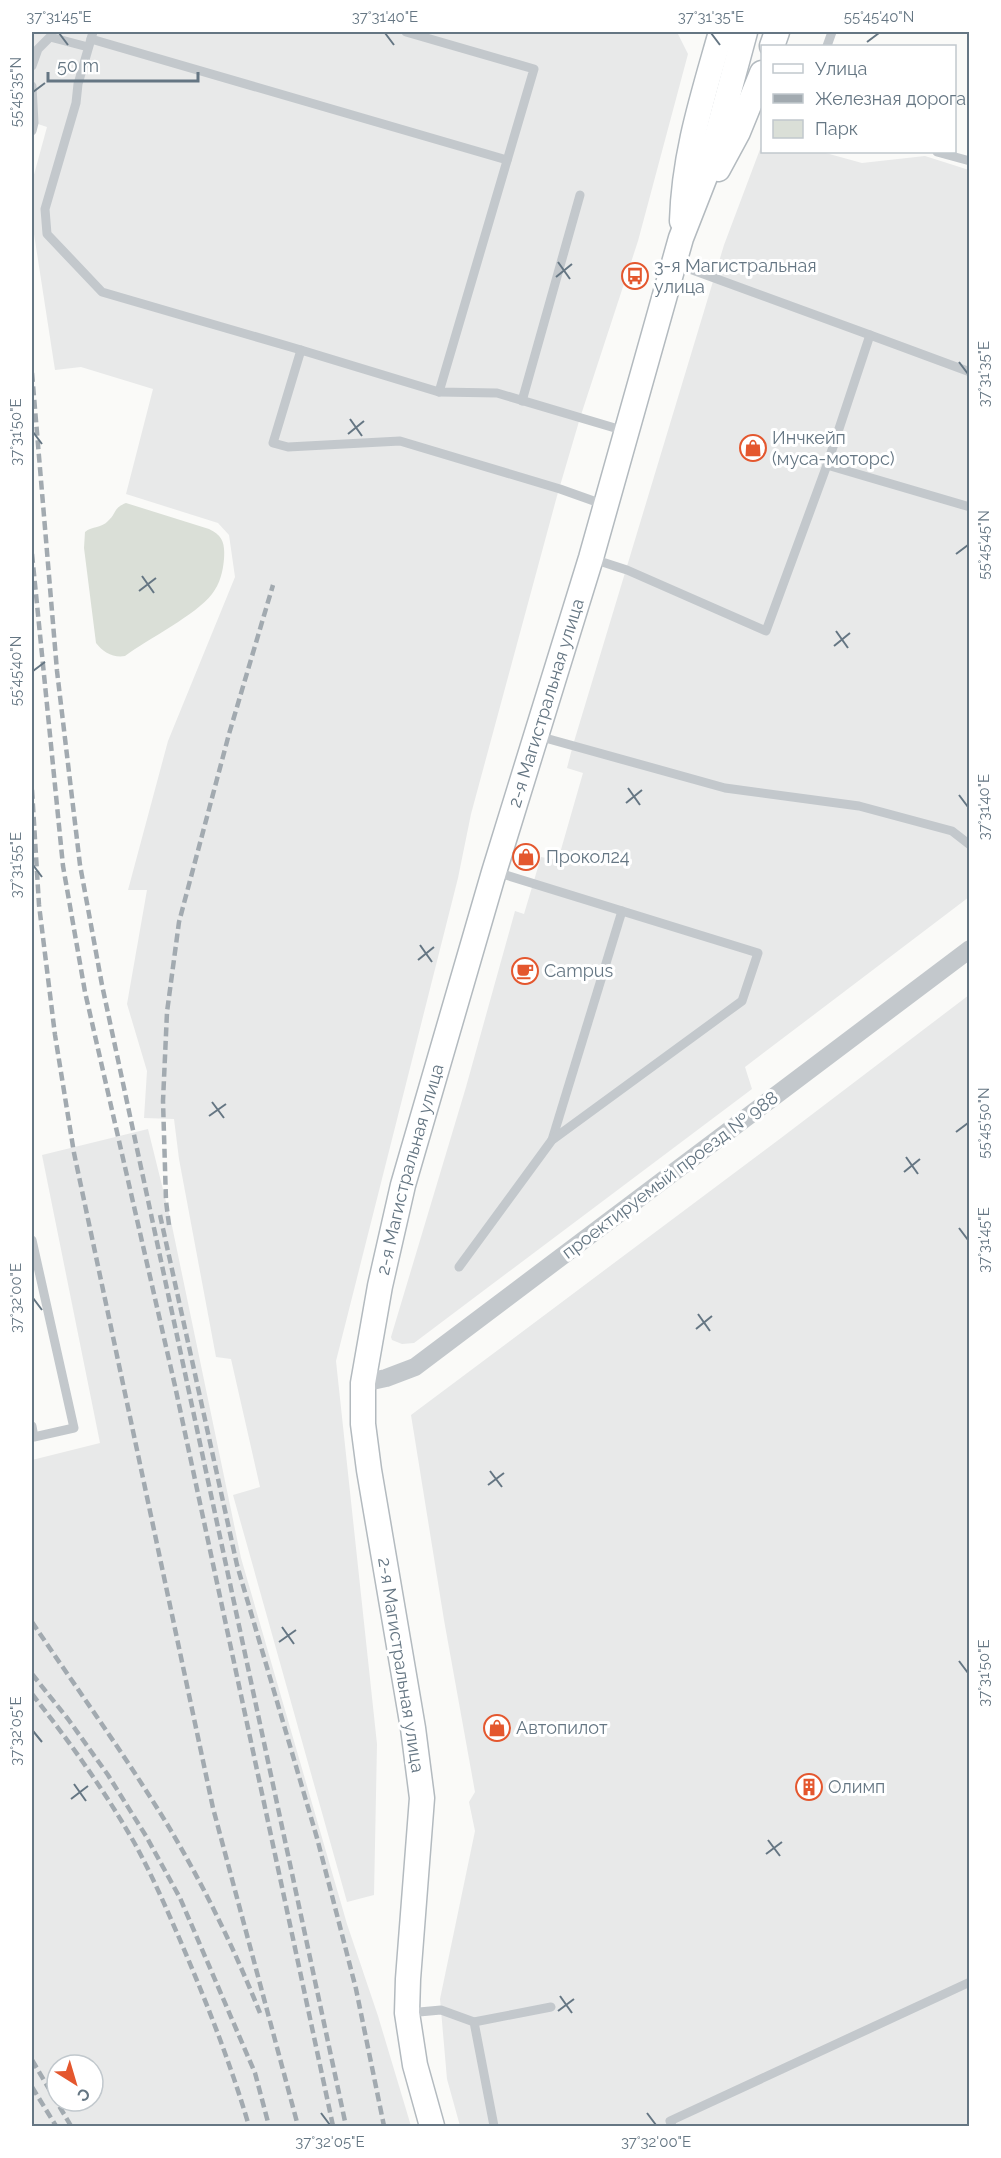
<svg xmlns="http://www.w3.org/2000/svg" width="1001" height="2158" font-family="Raleway,sans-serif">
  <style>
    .built { fill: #e8e9e9; fill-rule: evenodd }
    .green { fill: #dadfd7 }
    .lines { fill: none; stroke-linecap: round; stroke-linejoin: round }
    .secondary-casing { stroke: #b3babf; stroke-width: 27 }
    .lane { stroke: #c3c8cc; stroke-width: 9 }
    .street { stroke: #c3c8cc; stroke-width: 18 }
    .secondary { stroke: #fff; stroke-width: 24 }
    .rail { stroke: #a2aab0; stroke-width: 4.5; stroke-dasharray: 9 4.5; stroke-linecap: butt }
    .ticks { fill: none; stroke: #657683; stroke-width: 2 }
    .labels { text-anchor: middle; stroke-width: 6; stroke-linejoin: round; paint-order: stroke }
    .poi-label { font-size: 18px; fill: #657683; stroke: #fff; text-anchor: start }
    .street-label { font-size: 18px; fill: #657683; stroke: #fff }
    .neatline { fill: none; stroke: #657683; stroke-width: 2 }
    .ticks-label { font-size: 15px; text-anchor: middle; fill: #657683 }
  </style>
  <rect width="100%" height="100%" fill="#fafaf8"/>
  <g class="built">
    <polygon points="32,32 677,32 688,54 638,241 580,418 557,496 471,814 458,878 336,1361 377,1744 374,1895 347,1902 233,1495 260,1487 231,1359 216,1357 179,1159 174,1119 144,1118 147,1071 127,1004 147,890 128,890 168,741 235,577 229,535 218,523 126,494 153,389 81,367 55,370 32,221 32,182 47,127 32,122"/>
    <polygon points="762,144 762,152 822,152 862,163 925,156 969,170 969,897 745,1067 752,1089 414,1343 402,1344 392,1340 391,1337 466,1087 515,911 524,914 541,857 558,860 583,773 567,768 573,745 724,245"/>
    <polygon points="969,995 969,2126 460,2126 447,2079 440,1999 475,1831 469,1802 475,1792 444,1620 411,1415 781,1138"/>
    <path d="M148,1129L172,1226L241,1558L347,1924L378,2016L411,2126H32V1460L100,1443L42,1155ZM57,2065H93V2101H57Z"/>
  </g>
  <path class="green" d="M126,503L209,529C223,536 225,543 224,559C223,571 220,584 212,594C196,615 148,639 125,656C113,658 103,652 96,643L84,548L85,532C92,526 102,528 108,521C117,513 113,508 126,503Z"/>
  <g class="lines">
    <defs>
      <g id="secondary">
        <polyline points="772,46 777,32"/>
        <polyline points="718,169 738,132 762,73"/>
        <path d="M682,221C684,153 703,96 721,32"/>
        <path id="s1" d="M432,2126L415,2065L407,2013L408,1979L422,1798L413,1728L369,1470L363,1424V1383L380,1286L403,1185L494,872L591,558L681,238L708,169L745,32"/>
      </g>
    </defs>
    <use href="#secondary" class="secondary-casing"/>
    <g class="lane">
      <polyline points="93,32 91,39 507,160"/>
      <polyline points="406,32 534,69 439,392"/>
      <polyline points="91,39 78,84 76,103 45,209 47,234 102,292 301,350"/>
      <polyline points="827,46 832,32"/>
      <polyline points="32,66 38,49 50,37 88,47"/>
      <polyline points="32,86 34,123 32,131"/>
      <polyline points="937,152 970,161"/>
      <polyline points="870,335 970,372"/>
      <polyline points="522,401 580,195"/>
      <polyline points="827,465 970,507"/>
      <polyline points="605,505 560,489 400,441 288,447 273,443 301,350 439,392 497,393 625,431"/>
      <polyline points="593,559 627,570 766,631 827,465 870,335 676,264"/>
      <polyline points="538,736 725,788 859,806 952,831 970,845"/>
      <polyline points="552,1140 622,911"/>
      <polyline points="32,1240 74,1428 34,1437 32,1426"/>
      <polyline points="459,1267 552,1140 742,1001 758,953 496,872"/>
      <polyline points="408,2013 441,2010 474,2022 494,2126"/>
      <polyline points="474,2022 551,2007"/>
      <polyline points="672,2126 670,2121 970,1982"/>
    </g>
    <polyline class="street" points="363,1383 386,1378 415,1367 970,949"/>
    <use href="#secondary" class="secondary"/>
    <g class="rail">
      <polyline points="32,373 57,671 80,865 102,985 346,2126"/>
      <polyline points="32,554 63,866 85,992 175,1386 333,2126"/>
      <polyline points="32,790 39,905 55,1035 74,1153 213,1808 298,2126"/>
      <polyline points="160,1215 237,1565 317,1838 337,1915 356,1989 384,2126"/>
      <polyline points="169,1225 166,1201 163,1101 167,1012 179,922 229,734 273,585"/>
      <path d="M32,1622C77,1689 125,1755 167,1824C203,1884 234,1948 260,2013"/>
      <polyline points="32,1674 68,1719 108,1775 146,1836 180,1898 255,2073 269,2126"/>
      <path d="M32,1694C69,1741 105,1791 135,1844C153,1877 168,1912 183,1947C208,2006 231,2065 249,2126"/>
      <polyline points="32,2060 71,2126"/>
      <polyline points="32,2087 56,2126"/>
    </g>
  </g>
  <path class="ticks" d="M59,33L68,45M385,33L394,45M711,33L720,45M867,42L879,33M33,92L45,83M558,262L570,279M556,277L572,264M959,362L968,374M350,419L362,436M33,432L42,444M348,434L364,421M956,554L968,545M142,576L154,593M139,591L156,578M836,631L848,648M834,646L850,633M33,671L45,662M628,788L640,805M959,795L968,807M626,803L642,790M33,865L42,877M420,945L432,962M418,960L434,947M212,1102L224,1118M209,1116L226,1104M956,1132L968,1123M906,1157L918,1174M904,1172L920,1159M959,1228L968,1240M33,1298L42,1310M698,1314L710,1331M696,1329L712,1316M490,1471L502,1487M488,1485L504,1473M282,1627L294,1644M279,1642L296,1630M959,1661L968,1673M33,1731L42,1742M74,1784L86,1801M71,1799L88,1786M768,1840L780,1856M766,1854L782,1842M560,1996L572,2013M558,2011L574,1999M321,2113L330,2125M647,2113L656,2125"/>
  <defs>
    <symbol id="bus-ring" viewBox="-11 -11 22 22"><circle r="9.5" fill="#fff" stroke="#e4572e" stroke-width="1.5"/><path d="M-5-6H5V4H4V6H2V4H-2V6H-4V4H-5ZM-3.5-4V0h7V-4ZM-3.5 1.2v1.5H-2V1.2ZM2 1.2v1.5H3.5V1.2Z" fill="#e4572e"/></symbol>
    <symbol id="shop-ring" viewBox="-11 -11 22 22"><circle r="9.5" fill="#fff" stroke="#e4572e" stroke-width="1.5"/><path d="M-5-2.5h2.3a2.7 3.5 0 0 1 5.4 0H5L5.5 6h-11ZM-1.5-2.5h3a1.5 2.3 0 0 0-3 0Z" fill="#e4572e"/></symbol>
    <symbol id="cafe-ring" viewBox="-11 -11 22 22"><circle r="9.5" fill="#fff" stroke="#e4572e" stroke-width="1.5"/><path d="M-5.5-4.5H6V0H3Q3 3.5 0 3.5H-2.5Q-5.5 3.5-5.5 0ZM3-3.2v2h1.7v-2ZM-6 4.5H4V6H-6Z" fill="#e4572e"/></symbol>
    <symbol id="building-ring" viewBox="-11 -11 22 22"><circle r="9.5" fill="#fff" stroke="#e4572e" stroke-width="1.5"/><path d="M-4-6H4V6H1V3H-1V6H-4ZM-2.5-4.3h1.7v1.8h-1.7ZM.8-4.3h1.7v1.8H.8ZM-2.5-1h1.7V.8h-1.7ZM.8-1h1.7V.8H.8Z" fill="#e4572e"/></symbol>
  </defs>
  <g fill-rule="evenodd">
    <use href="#bus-ring" x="620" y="261" width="30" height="30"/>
    <use href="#shop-ring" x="738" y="433" width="30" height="30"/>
    <use href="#shop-ring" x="511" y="842" width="30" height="30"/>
    <use href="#cafe-ring" x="510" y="956" width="30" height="30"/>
    <use href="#shop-ring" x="482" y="1713" width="30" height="30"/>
    <use href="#building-ring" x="794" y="1772" width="30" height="30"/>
  </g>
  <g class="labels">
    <g class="poi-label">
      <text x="654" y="272">3-я Магистральная<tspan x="654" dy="21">улица</tspan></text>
      <text x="772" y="444">Инчкейп<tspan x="772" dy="21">(муса-моторс)</tspan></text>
      <text x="546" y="863">Прокол24</text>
      <text x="544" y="977">Campus</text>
      <text x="516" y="1734">Автопилот</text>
      <text x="828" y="1793">Олимп</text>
    </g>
    <g class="street-label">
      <text dy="6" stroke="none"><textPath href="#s1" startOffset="1456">2-я Магистральная улица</textPath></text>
      <text dy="6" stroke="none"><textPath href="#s1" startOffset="970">2-я Магистральная улица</textPath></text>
      <text transform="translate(670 1175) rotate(-37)" y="6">проектируемый проезд № 988</text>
      <text transform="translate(401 1665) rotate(81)" y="6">2-я Магистральная улица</text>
    </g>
  </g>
  <rect width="1001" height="2158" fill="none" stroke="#ffffff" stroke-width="66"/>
  <rect x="761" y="45" width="195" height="108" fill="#ffffff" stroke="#c1c8cd" stroke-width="1.5"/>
  <rect x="773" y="64" width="30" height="9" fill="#ffffff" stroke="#c1c8cd" stroke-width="1.5"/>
  <text x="815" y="75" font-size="18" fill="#657683">Улица</text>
  <rect x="773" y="94" width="30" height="9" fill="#a2aab0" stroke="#c1c8cd" stroke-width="1.5"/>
  <text x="815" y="105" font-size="18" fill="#657683">Железная дорога</text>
  <rect x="773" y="120" width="30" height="18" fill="#dadfd7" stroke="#c1c8cd" stroke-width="1.5"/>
  <text x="815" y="135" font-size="18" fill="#657683">Парк</text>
  <g transform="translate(75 2083) rotate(143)"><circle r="28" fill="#ffffff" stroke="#c1c8cd" stroke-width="1.5"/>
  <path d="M0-4.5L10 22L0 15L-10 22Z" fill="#e4572e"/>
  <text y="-9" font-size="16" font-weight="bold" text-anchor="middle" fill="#657683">С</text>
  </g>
  <path d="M48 72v9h150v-9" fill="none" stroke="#657683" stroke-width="3"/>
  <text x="57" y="72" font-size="18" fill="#657683" stroke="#ffffff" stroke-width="4.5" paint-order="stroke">50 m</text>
  <rect x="33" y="33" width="935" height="2092" class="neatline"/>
  <g class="ticks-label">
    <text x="59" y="22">37°31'45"E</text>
    <text x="385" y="22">37°31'40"E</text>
    <text x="711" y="22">37°31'35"E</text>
    <text x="879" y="22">55°45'40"N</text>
    <text transform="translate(16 92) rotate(-90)" y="5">55°45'35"N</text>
    <text transform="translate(984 374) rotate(-90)" y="5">37°31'35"E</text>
    <text transform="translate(16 432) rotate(-90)" y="5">37°31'50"E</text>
    <text transform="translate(984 545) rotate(-90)" y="5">55°45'45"N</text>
    <text transform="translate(16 671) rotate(-90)" y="5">55°45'40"N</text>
    <text transform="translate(984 807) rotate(-90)" y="5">37°31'40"E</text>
    <text transform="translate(16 865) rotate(-90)" y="5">37°31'55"E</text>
    <text transform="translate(984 1123) rotate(-90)" y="5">55°45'50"N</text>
    <text transform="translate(984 1240) rotate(-90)" y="5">37°31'45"E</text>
    <text transform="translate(16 1298) rotate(-90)" y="5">37°32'00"E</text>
    <text transform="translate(984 1673) rotate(-90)" y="5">37°31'50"E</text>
    <text transform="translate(16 1731) rotate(-90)" y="5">37°32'05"E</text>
    <text x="330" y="2147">37°32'05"E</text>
    <text x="656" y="2147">37°32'00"E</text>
  </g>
</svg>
